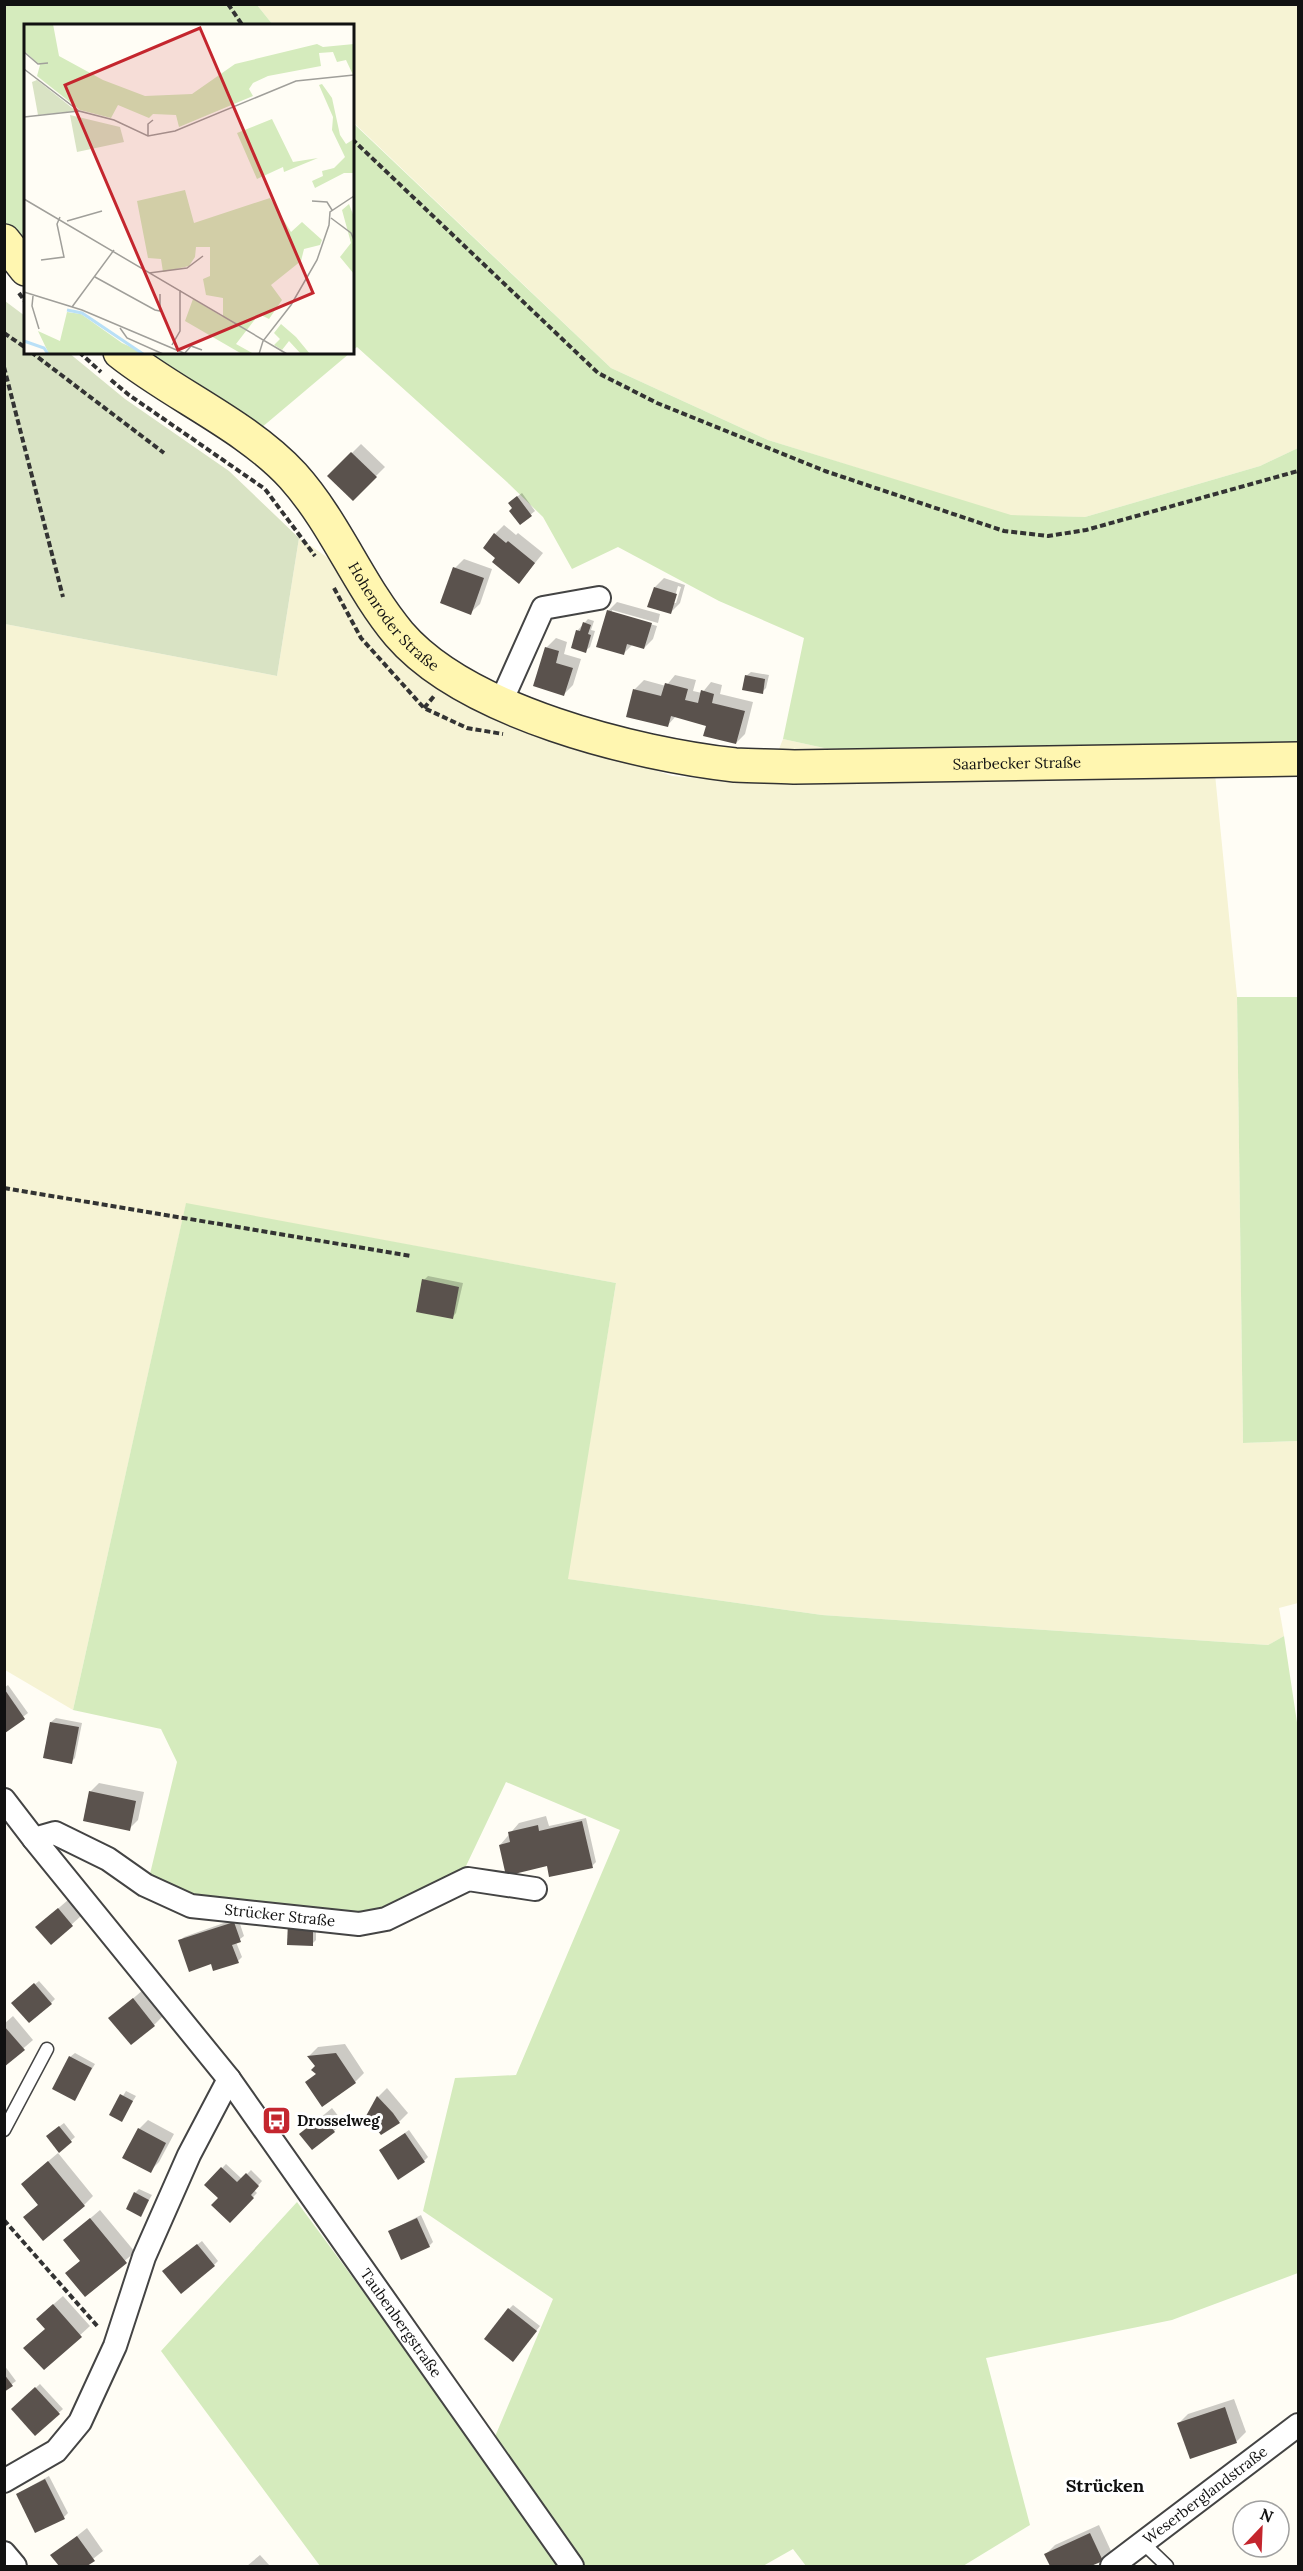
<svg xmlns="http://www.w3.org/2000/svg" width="1303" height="2571" font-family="Lora,serif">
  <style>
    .farmland { fill: #f6f3d4 }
    .green { fill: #d5ebbd }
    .cemetery { fill: #d9e3c4 }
    .shadow { fill: #0003; fill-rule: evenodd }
    .building { fill: #5a524d }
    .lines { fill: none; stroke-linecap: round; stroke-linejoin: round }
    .lane-casing { stroke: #444; stroke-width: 15 }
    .street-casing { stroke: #444; stroke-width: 26 }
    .secondary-casing { stroke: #333; stroke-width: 36 }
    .path { stroke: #333; stroke-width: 4; stroke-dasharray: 6 3; stroke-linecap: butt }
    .lane { stroke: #fff; stroke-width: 12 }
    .street { stroke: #fff; stroke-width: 22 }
    .secondary { stroke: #fff6b0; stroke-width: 33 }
    .labels { text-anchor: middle; stroke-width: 6; stroke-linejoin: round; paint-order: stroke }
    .street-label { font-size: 15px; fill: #111; stroke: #fff }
    .poi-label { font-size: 15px; font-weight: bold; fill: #111; stroke: #fff; text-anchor: start }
    .quarter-label { font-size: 18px; font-weight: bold; fill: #111; stroke: #fff }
    .inset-river { fill: none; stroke: #b9e0f7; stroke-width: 3 }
    .inset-road { fill: none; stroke: #a09f9a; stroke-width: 1.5 }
    .view { fill: #c4262e; fill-opacity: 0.15; stroke: #c4262e; stroke-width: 3 }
    .inset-edge { fill: none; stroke: #111; stroke-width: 3 }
  </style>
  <rect width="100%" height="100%" fill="#fffdf5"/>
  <g class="farmland">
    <polygon points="257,5 1298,5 1298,448 1260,466 1085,517 1011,516 768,440 611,368 353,122 352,26 273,25"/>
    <polygon points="299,538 343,568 418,676 502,716 672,776 765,784 783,739 824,748 1212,744 1237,996 1243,1443 1298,1441 1298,1603 1279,1608 1284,1636 1268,1645 822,1615 567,1579 616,1283 186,1204 73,1710 5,1670 5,624 277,676"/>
  </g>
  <g class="green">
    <polygon points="5,5 257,5 273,25 26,26 25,253 5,221"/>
    <polygon points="352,122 611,368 768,440 1011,515 1085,517 1260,466 1298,448 1298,744 950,754 824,748 783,739 804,638 719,601 618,547 572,569 543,517 507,482 357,347 353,350"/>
    <polygon points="144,353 350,353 261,428"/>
    <polygon points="1237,997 1298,997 1298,1441 1243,1443"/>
    <polygon points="186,1203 616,1283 568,1579 822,1615 1268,1645 1284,1636 1298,1729 1298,2273 1172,2320 986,2358 1030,2525 963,2566 806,2566 793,2549 763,2566 320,2566 161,2351 297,2202 486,2458 553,2299 423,2211 455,2078 516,2075 620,1830 506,1782 466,1866 382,1913 340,1912 191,1897 149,1878 177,1762 161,1729 73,1710"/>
  </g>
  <polygon class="cemetery" points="5,301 25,316 26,352 69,353 125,399 229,471 299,538 277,676 5,624"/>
  <g class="shadow">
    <polygon points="361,444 385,467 353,499 329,476"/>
    <polygon points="522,493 535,511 520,523 514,508 514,499"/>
    <polygon points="504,525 516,535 518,533 543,553 527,573 497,557 495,534"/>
    <polygon points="464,559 492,569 480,604 470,613 455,568"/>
    <path d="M664,578L685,585L680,603L671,612L655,587ZM678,586L681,587L676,603H673Z"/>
    <polygon points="617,602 660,614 658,623 612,610 612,613 657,626 653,639 644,648 633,644 623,654 608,611"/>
    <polygon points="588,619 594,621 591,630 595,631 590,647 585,651 577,631"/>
    <polygon points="556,638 567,642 564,654 581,659 573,685 564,694 546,648"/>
    <polygon points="751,672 769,675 766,688 762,692 746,676"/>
    <polygon points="675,675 696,680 693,691 702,693 711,682 722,685 720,694 753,702 745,734 736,743 708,725 676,716 667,726 628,716 635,689 644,680 666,686"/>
    <polygon points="428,1276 463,1283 456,1313 452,1318 424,1280"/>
    <polygon points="8,1685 28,1713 4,1731 4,1688"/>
    <polygon points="56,1718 82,1723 75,1758 71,1762 51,1722"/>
    <polygon points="99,1783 144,1792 138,1820 129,1829 90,1792"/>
    <polygon points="546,1816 549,1826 586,1818 596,1862 592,1866 548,1864 500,1845 519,1823"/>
    <polygon points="68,1900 81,1916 51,1943 46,1919"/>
    <polygon points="238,1918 244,1936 236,1942 242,1957 238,1961 212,1963 180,1941 184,1937"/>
    <polygon points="316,1919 316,1940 312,1944 289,1923"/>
    <polygon points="39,1981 55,1999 51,2003 17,1999"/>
    <polygon points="143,1990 163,2016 154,2025 110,2018"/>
    <polygon points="13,2016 33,2040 4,2065 4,2024"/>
    <polygon points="345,2044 364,2073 355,2082 307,2083 317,2073 317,2066 309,2056 318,2047"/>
    <polygon points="75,2053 95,2064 74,2099 70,2057"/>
    <polygon points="387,2088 408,2113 399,2122 368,2116 378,2097"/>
    <polygon points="126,2091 136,2096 121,2120 111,2115"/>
    <polygon points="332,2108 343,2122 334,2131 301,2134"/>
    <polygon points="148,2120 174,2134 159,2162 150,2171 139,2129"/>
    <polygon points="64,2123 75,2137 59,2151 52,2132"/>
    <polygon points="409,2130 428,2157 424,2161 380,2150"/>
    <polygon points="58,2153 93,2196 84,2205 25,2217 39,2204 32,2175"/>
    <polygon points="226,2164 242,2179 251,2170 262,2181 254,2190 257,2193 230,2221 220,2198 206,2185"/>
    <polygon points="139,2189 152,2195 140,2215 135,2193"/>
    <polygon points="100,2210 135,2252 85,2295 67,2273 81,2260 65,2240"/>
    <polygon points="421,2215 433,2242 429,2246 390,2231"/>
    <polygon points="202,2241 218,2261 214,2265 169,2267"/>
    <polygon points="63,2296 90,2326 44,2368 47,2310"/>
    <polygon points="513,2305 540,2326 517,2355 509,2309"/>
    <polygon points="4,2365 16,2381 4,2390"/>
    <polygon points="40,2384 63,2409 35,2434 13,2409"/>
    <polygon points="1234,2399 1246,2432 1237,2441 1191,2457 1179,2423 1188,2414"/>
    <polygon points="49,2476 68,2513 64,2517 17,2494"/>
    <polygon points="1099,2525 1111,2551 1102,2560 1087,2566 1052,2566 1046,2554 1055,2545"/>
    <polygon points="87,2528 103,2551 84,2566 60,2566 52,2556"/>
    <polygon points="260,2555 270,2566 247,2566"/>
  </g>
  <g class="building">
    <polygon points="351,452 377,477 353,501 327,476"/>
    <polygon points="517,496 532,516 520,525 509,511 512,508 508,503"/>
    <polygon points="494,533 506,543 508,541 535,563 519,584 492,562 495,558 483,548"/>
    <polygon points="453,567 484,578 471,615 440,603"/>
    <polygon points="654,587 677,594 671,614 647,607"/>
    <polygon points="607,610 652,623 644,649 627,644 624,655 596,647"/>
    <polygon points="583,622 591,625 588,634 591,635 586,653 571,648 576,630 580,631"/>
    <polygon points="545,647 559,651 556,663 573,668 564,696 533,686"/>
    <polygon points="745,675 765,679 763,694 742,690"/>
    <polygon points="665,683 688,689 685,700 698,703 701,690 714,694 712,703 745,711 736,744 703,736 706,726 671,716 668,727 626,717 633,689 661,696"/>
    <polygon points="422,1279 459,1287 453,1319 416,1312"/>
    <polygon points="5,1690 25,1719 5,1733"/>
    <polygon points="50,1722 79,1727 72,1764 43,1758"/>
    <polygon points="89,1791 136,1801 130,1831 83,1821"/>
    <polygon points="582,1821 593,1868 549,1877 547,1866 506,1876 499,1845 510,1842 508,1832 538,1825 539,1831"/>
    <polygon points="58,1908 73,1926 51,1945 35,1927"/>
    <polygon points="234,1922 241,1942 232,1945 239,1963 213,1971 211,1964 189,1972 178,1940"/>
    <polygon points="288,1922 313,1923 313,1946 287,1945"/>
    <polygon points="34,1983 52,2004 29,2023 11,2003"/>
    <polygon points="133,1998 155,2026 131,2045 108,2018"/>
    <polygon points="4,2026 25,2050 4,2067"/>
    <polygon points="336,2053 356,2083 322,2107 305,2082 316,2074 311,2070 315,2066 307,2056"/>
    <polygon points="69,2056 92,2068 75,2101 52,2089"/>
    <polygon points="120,2094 133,2101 122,2122 109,2115"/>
    <polygon points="377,2096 393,2113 400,2123 381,2135 366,2116"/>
    <polygon points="322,2116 335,2132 312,2150 299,2134"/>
    <polygon points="59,2126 72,2142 59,2153 46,2136"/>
    <polygon points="138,2128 166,2143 151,2173 122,2158"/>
    <polygon points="405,2133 425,2162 398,2180 379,2150"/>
    <polygon points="48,2161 85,2206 43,2241 23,2217 38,2205 21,2184"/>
    <polygon points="221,2167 237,2182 246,2173 259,2186 251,2195 254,2198 230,2223 211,2205 218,2198 204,2185"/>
    <polygon points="134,2192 149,2200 141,2217 126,2209"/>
    <polygon points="90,2218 127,2263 85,2297 65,2273 80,2261 63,2240"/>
    <polygon points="417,2218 430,2247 401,2260 388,2231"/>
    <polygon points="197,2244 215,2266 181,2294 162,2271"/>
    <polygon points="53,2304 82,2337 44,2370 23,2348 45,2329 36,2319"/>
    <polygon points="508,2308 537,2331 513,2362 484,2339"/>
    <polygon points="4,2374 13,2386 4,2392"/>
    <polygon points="35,2387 60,2414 35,2436 11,2409"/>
    <polygon points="1225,2407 1237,2443 1190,2459 1177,2423"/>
    <polygon points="45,2479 65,2519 35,2533 16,2494"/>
    <polygon points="1090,2533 1103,2561 1091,2566 1050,2566 1044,2554"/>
    <polygon points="77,2536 95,2561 87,2566 59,2566 50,2555"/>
  </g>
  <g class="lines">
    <defs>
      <g id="lane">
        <polyline points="4,2130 47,2049"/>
        <polyline points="1143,2543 1167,2566"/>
      </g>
      <g id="street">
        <polyline points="500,704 543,608 599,598"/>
        <path id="s1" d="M4,1800L34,1839L229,2079L572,2566"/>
        <path id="s2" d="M34,1839L55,1833L108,1859L145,1885L191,1906L359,1924L386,1919L468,1879L535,1889"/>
        <polyline points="4,2481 56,2451 80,2422 115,2346 144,2257 189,2155 229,2079"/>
        <polyline points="4,2553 15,2566"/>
        <path id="s3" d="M1112,2566L1298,2425"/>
      </g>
      <g id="secondary">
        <polyline points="4,241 26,269"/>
        <path id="s4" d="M120,352C174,395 246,425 293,476C336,524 358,585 399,634C466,712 635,754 735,765C755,766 775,766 794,767L1298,759"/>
      </g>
    </defs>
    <use href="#lane" class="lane-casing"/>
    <use href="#street" class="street-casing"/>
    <use href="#secondary" class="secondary-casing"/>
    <g class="path">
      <polyline points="228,4 243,26"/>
      <polyline points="352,139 598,373 657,403 825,471 1004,531 1048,536 1086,530 1298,471"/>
      <polyline points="19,293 26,303"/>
      <polyline points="4,333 26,348"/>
      <polyline points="31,352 164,453"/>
      <polyline points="79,352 101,372"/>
      <polyline points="4,367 63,597"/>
      <polyline points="111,380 129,395 265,489 315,556"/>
      <polyline points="334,588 361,638 424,708 467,728 503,734"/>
      <polyline points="424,708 435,695"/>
      <polyline points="4,1188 411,1256"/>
      <polyline points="4,2220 99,2328"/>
    </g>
    <use href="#lane" class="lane"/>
    <use href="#street" class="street"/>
    <use href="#secondary" class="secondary"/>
  </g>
  <defs>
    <symbol id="bus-square" viewBox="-11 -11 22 22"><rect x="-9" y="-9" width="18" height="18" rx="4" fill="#c4262e" stroke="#fff"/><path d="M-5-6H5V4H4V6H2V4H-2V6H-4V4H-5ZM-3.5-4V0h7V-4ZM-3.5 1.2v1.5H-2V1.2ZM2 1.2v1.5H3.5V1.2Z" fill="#fff"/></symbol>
  </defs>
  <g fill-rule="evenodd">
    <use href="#bus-square" x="260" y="2104" width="33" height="33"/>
  </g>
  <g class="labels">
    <g class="street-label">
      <text dy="5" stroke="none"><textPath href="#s4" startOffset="387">Hohenroder Straße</textPath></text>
      <text dy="5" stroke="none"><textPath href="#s4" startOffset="1053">Saarbecker Straße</textPath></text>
      <text dy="5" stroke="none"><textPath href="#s2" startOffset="266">Strücker Straße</textPath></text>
      <text dy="5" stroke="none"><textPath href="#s1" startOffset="657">Taubenbergstraße</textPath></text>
      <text dy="5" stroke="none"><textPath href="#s3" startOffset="117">Weserberglandstraße</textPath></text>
    </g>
    <g class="poi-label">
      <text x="297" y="2126">Drosselweg</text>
    </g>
    <g class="quarter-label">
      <text x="1105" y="2492">Strücken</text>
    </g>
  </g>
  <g transform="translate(24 24)">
    <rect width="330" height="330" fill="#fffdf5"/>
    <path d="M0,0H29L35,32L79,56L121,72L168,70L211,40L293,20L299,23L330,20V53L322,36L313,38L309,28L295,29L297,42L244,52L229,59L225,65L229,72L155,103L152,91L129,90L125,94L94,81L87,94L56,86L13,52L16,41L0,27ZM298,60L308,74L316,111L322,120L330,115V149H320L291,164L288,157L299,152L298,147L310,144L321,133L308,106L309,93L295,61ZM248,95L269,138L294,134L260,148L259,143L233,155L213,109ZM161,166L170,199L246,174L267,208L278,198L298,216L296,221L280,225L277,237L247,261L258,276L245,295L235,290L212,320L230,330H218L161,297L169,275L199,293V274L182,271L179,255L186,252V223H172L171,233L165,242L139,248L137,235L124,234L113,177ZM325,180L330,193V250L316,233L327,219L318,186ZM43,288L57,290L98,319L122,330H25L14,307L36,317ZM257,300L272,313L286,330H277L265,317L258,326L250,321L256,315L250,309Z" fill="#d5ebbd"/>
    <path d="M13,56L52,87L14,91L8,58ZM46,91L96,103L100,118L53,128Z" fill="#d9e3c4"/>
    <path class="inset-river" d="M43,286L58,289L119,330M0,317L20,324L24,330"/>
    <path class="inset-road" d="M0,28L14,40L24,39M0,45L55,87L90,96L124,112L151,107L272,57L330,51M0,93L55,87M124,112V100L129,96M0,175L263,330M288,177L303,178L308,186M307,194L327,209L330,216M43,197L78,187M17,236L40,233L33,200L36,193M125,249L163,244L179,232M71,253L131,286L136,287V270M0,268L58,286L162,330M9,272L8,282L15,305M48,283L90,226M96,304L103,314L139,330M148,321L156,307V266M161,329L167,322L178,326M235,330L239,317L267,281L293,236L305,201L306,188L330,172"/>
    <path class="view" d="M176,4L289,269L154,326L41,61Z"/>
    <rect width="330" height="330" class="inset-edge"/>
  </g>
  <rect width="1303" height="2571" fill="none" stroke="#111111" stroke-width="12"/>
  <g transform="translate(1261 2529) rotate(23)"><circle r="28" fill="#ffffff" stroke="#a0a0a0" stroke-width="1.5"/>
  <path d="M0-4.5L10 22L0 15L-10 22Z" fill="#c4262e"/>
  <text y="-9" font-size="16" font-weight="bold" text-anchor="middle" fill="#111111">N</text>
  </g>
</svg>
